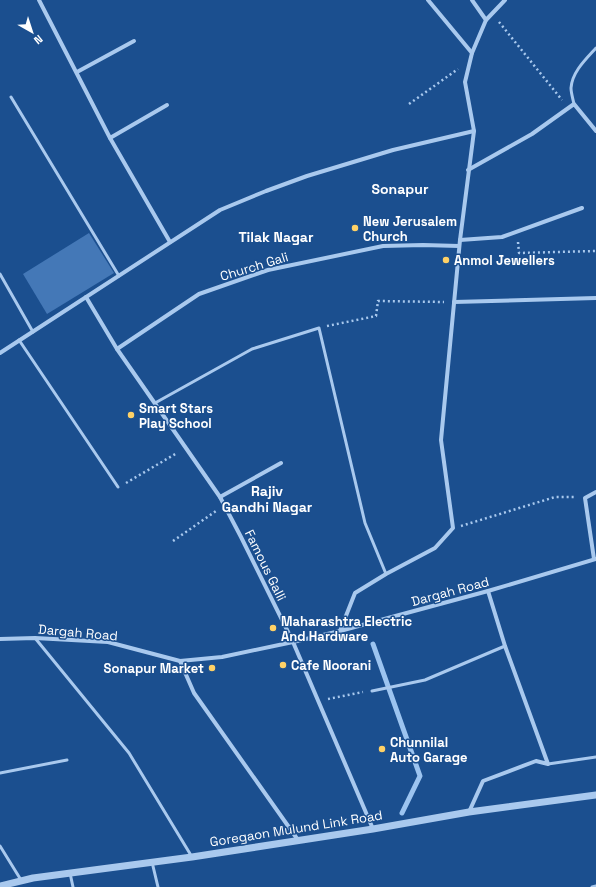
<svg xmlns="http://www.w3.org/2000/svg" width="596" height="887" font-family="'Space Grotesk',sans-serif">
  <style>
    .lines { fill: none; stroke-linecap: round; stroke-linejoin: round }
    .stream { stroke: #9cc4f0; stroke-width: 5 }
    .building { fill: #4478b7 }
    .path { stroke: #a9c9ee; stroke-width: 2.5; stroke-dasharray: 2 3; stroke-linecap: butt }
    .service { stroke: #a9c9ee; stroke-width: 3 }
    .minor { stroke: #a9c9ee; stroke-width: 4 }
    .tertiary { stroke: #a9c9ee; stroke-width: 7 }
    .poi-dot { fill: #ffd166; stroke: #1b4f8f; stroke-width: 1.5 }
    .labels { text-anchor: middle; stroke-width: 3; stroke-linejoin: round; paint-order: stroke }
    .poi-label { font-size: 13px; font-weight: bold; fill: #fff; stroke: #1b4f8f; text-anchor: start }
    .street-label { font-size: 13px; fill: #fff; stroke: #1b4f8f }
    .neighbourhood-label { font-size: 14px; font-weight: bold; fill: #fff; stroke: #1b4f8f }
  </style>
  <rect width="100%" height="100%" fill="#1b4f8f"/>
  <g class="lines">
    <polyline class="stream" points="373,644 420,776 402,813"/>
  </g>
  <polygon class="building" points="89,233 114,273 47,314 23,274"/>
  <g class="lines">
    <g class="path">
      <polyline points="499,22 562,100"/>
      <polyline points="409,104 458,69"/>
      <polyline points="518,242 519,253 596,251"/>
      <polyline points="327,326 376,316 378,301 444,302"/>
      <polyline points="126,483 177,453"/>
      <polyline points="461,526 555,497 576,497"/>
      <polyline points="173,541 216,511"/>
      <polyline points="328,699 363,692"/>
    </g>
    <g class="service">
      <polyline points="11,97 119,276"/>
      <path d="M574,104C573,99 571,93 571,88C572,72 586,59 596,48"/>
      <polyline points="0,274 33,332"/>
      <polyline points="19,340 118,487"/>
      <polyline points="155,403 252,349 319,328 365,523 386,574"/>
      <polyline points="35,638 129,753 192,857"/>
      <polyline points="372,691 425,680 505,646"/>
      <polyline points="548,764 596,757"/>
      <polyline points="0,773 67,760"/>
      <polyline points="0,846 21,880"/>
      <polyline points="152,862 158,887"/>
      <polyline points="70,873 73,887"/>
      <polyline points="592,887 596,886"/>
    </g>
    <g class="minor">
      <polyline points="39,0 110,138 170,242"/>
      <polyline points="428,0 472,53"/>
      <polyline points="472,0 486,20"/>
      <polyline points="77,72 134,41"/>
      <polyline points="110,138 167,105"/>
      <polyline points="468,170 532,134 574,104 596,131"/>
      <polyline points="460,240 502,237 582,208"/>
      <polyline points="86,297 117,349 220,497 241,537 293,642 373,829"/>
      <polyline points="454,302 596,298"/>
      <polyline points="117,349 199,294 268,270 383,246 423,245 459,246"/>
      <polyline points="0,353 220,210 266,191 307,176 393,150 474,131"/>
      <polyline points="220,497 281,463"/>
      <polyline points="594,559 585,498 596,492"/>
      <polyline points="340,631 355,593 386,574 435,548 453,528 441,440 460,240 474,131 465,82 472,53 486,20 505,0"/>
      <polyline points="0,639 35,638 108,642 180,661 222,657 293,642 340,631 488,591 596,559"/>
      <polyline points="180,661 194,693 298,840"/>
      <polyline points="469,812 483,781 536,761 548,764 505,646 488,591"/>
    </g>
    <polyline class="tertiary" points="0,886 33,878 192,857 373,829 469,812 596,795"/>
  </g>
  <g class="poi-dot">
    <circle cx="355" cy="228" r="4"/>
    <circle cx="446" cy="260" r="4"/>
    <circle cx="131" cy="415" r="4"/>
    <circle cx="273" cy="628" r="4"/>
    <circle cx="283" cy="665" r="4"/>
    <circle cx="212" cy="668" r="4"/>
    <circle cx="382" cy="749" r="4"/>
  </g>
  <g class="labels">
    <g class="poi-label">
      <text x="363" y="226">New Jerusalem<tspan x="363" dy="15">Church</tspan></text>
      <text x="454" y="265">Anmol Jewellers</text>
      <text x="139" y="413">Smart Stars<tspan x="139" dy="15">Play School</tspan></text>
      <text x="281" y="626">Maharashtra Electric<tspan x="281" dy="15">And Hardware</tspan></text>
      <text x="291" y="670">Cafe Noorani</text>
      <text x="204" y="673" text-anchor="end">Sonapur Market</text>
      <text x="390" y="747">Chunnilal<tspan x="390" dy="15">Auto Garage</tspan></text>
    </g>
    <g class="street-label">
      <text transform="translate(254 266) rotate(-17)" y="5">Church Gali</text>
      <text transform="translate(266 565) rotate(64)" y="5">Famous Galli</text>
      <text transform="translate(450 591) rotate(-15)" y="5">Dargah Road</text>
      <text transform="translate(78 632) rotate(5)" y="5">Dargah Road</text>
      <text transform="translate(296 828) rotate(-9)" y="5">Goregaon Mulund Link Road</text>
    </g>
    <g class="neighbourhood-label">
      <text x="400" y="194">Sonapur</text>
      <text x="276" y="242">Tilak Nagar</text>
      <text x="267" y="496">Rajiv<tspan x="267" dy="16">Gandhi Nagar</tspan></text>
    </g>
  </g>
  <g transform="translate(32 32) rotate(141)" stroke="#1b4f8f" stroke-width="3" paint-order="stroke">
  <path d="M0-3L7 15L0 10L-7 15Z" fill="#ffffff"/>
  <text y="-6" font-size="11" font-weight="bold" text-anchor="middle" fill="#ffffff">N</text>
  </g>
</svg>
